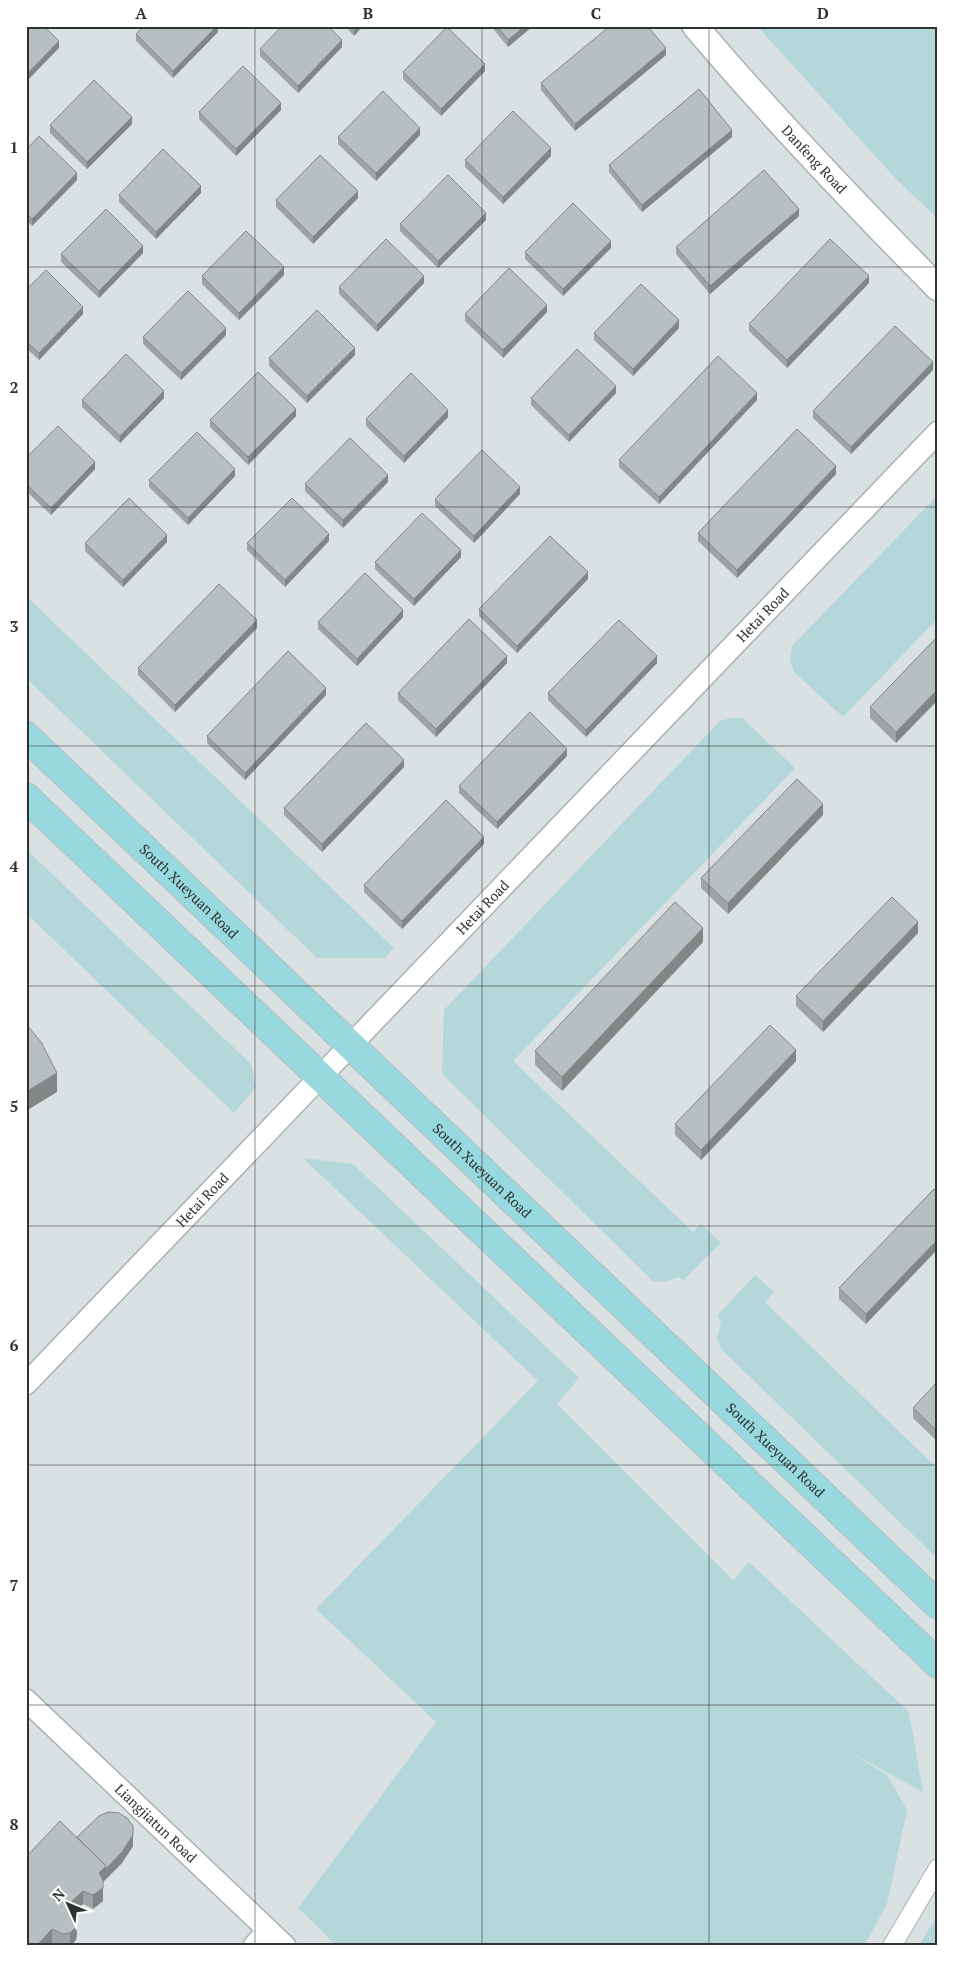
<svg xmlns="http://www.w3.org/2000/svg" width="964" height="1972" font-family="'PT Serif',serif">
  <style>
    .green { fill: #b4d7da }
    .lines { fill: none; stroke-linecap: round; stroke-linejoin: round }
    .minor-casing { stroke: #abb1b2; stroke-width: 20 }
    .tertiary-casing { stroke: #abb1b2; stroke-width: 24 }
    .secondary-casing { stroke: #abb1b2; stroke-width: 28 }
    .primary-casing { stroke: #bcbdbd; stroke-width: 30 }
    .minor { stroke: #fff; stroke-width: 18 }
    .tertiary { stroke: #fff; stroke-width: 21 }
    .secondary { stroke: #fff; stroke-width: 25 }
    .primary { stroke: #97d9df; stroke-width: 28 }
    .wall { fill: #9ea4a5 }
    .shaded-wall { fill: #818686 }
    .building { fill: #b8bfc0; stroke: #818686 }
    .grid { fill: none; stroke: #2f3232; stroke-width: 1; stroke-opacity: 0.55 }
    .labels { text-anchor: middle; stroke-width: 4; stroke-linejoin: round; paint-order: stroke }
    .street-label { font-size: 14px; fill: #2f3232; stroke: #fff }
    .neatline { fill: none; stroke: #2f3232; stroke-width: 2 }
    .grid-label { font-size: 16px; text-anchor: middle; font-weight: bold; fill: #2f3232 }
  </style>
  <rect width="100%" height="100%" fill="#dae1e2"/>
  <g class="green">
    <polygon points="757,26 938,26 938,219 897,180"/>
    <polygon points="938,495 938,618 843,717 794,672 790,661 792,646"/>
    <polygon points="26,596 394,948 385,958 317,958 26,678"/>
    <polygon points="731,718 742,718 795,768 513,1061 693,1232 701,1224 721,1243 683,1280 678,1277 663,1282 653,1281 442,1074 444,1010 720,721"/>
    <polygon points="26,849 251,1064 256,1087 234,1113 26,913"/>
    <polygon points="303,1158 353,1164 579,1378 557,1404 733,1580 749,1562 909,1712 923,1792 850,1752 887,1775 907,1810 887,1904 864,1946 337,1946 298,1908 436,1722 316,1609 538,1381"/>
    <polygon points="755,1275 774,1292 765,1302 938,1469 938,1559 721,1349 717,1339 721,1321 717,1316"/>
    <polygon points="938,1914 938,1946 919,1946"/>
  </g>
  <g class="lines">
    <defs>
      <polyline id="minor" points="892,1946 938,1868"/>
      <g id="tertiary">
        <path id="s1" d="M26,1384L938,432"/>
        <path id="s2" d="M26,1700L285,1946"/>
        <polyline points="254,1946 268,1930"/>
      </g>
      <g id="secondary">
        <path id="s3" d="M695,26C772,117 854,203 938,288"/>
      </g>
      <g id="primary">
        <path id="s4" d="M26,736L938,1605"/>
        <polyline points="26,797 938,1664"/>
      </g>
    </defs>
    <use href="#minor" class="minor-casing"/>
    <use href="#tertiary" class="tertiary-casing"/>
    <use href="#secondary" class="secondary-casing"/>
    <use href="#primary" class="primary-casing"/>
    <use href="#minor" class="minor"/>
    <use href="#tertiary" class="tertiary"/>
    <use href="#secondary" class="secondary"/>
    <use href="#primary" class="primary"/>
  </g>
  <g class="wall">
    <polygon points="218,26 218,32 173,78 136,41 136,34"/>
    <polygon points="345,26 363,26 354,36"/>
    <polygon points="491,26 533,26 508,47"/>
    <polygon points="342,47 298,93 260,56 260,49"/>
    <polygon points="666,55 575,131 541,90 541,83"/>
    <polygon points="485,71 441,116 403,79 403,72"/>
    <polygon points="281,110 236,156 199,119 199,112"/>
    <polygon points="132,124 87,169 50,133 50,125"/>
    <polygon points="420,135 376,181 338,144 338,137"/>
    <polygon points="732,137 642,212 609,172 609,165"/>
    <polygon points="26,150 77,180 32,226 26,220"/>
    <polygon points="551,156 503,204 465,167 465,160"/>
    <polygon points="201,193 156,239 119,202 119,195"/>
    <polygon points="358,198 313,244 276,207 276,200"/>
    <polygon points="799,216 710,294 676,254 676,247"/>
    <polygon points="486,220 438,268 400,231 400,224"/>
    <polygon points="611,248 563,296 525,259 525,252"/>
    <polygon points="143,253 99,298 61,262 61,254"/>
    <polygon points="284,275 239,320 202,284 202,276"/>
    <polygon points="424,283 377,332 339,294 339,287"/>
    <polygon points="869,283 787,368 749,331 749,324"/>
    <polygon points="26,290 83,314 39,360 26,348"/>
    <polygon points="547,312 503,358 465,321 465,314"/>
    <polygon points="679,328 633,376 594,340 594,333"/>
    <polygon points="226,335 181,380 143,344 143,337"/>
    <polygon points="355,355 307,403 269,366 269,358"/>
    <polygon points="933,370 851,454 813,418 813,411"/>
    <polygon points="616,393 569,442 531,405 531,398"/>
    <polygon points="164,398 120,443 82,407 82,400"/>
    <polygon points="757,400 659,504 619,467 619,460"/>
    <polygon points="296,416 248,465 210,427 210,420"/>
    <polygon points="448,417 404,463 366,426 366,419"/>
    <polygon points="26,458 95,469 51,515 26,491"/>
    <polygon points="836,474 737,578 698,541 698,533"/>
    <polygon points="235,476 188,525 149,487 149,480"/>
    <polygon points="388,482 343,528 305,491 305,484"/>
    <polygon points="520,494 474,543 435,506 435,499"/>
    <polygon points="329,541 285,587 247,550 247,543"/>
    <polygon points="167,542 123,587 85,551 85,543"/>
    <polygon points="461,557 414,606 375,569 375,562"/>
    <polygon points="588,579 517,653 479,616 479,609"/>
    <polygon points="403,617 357,666 318,629 318,622"/>
    <polygon points="257,628 175,712 138,675 138,668"/>
    <polygon points="938,636 896,743 870,718 870,707"/>
    <polygon points="507,663 436,737 398,700 398,693"/>
    <polygon points="657,663 586,737 548,700 548,693"/>
    <polygon points="326,695 245,780 207,743 207,736"/>
    <polygon points="567,756 497,829 459,793 459,786"/>
    <polygon points="404,767 322,852 284,815 284,808"/>
    <polygon points="823,815 728,914 701,888 701,878"/>
    <polygon points="484,844 402,929 364,892 364,885"/>
    <polygon points="918,933 823,1032 796,1006 796,996"/>
    <polygon points="703,942 562,1091 535,1065 535,1051"/>
    <polygon points="796,1061 701,1160 675,1135 675,1124"/>
    <polygon points="934,1189 866,1324 839,1299 839,1288"/>
    <polygon points="938,1381 938,1442 913,1418 913,1408"/>
    <polygon points="77,1837 133,1846 122,1863 103,1882 103,1901 93,1909 83,1904 74,1913 77,1933 76,1940 71,1946 58,1946 52,1943 49,1946 26,1946"/>
  </g>
  <g class="shaded-wall">
    <polygon points="217,26 218,26 218,32 173,78 173,71"/>
    <polygon points="356,26 363,26 354,36 354,28"/>
    <polygon points="525,26 533,26 508,47 508,40"/>
    <polygon points="342,40 342,47 298,93 298,86"/>
    <polygon points="59,41 59,48 26,82 26,75"/>
    <polygon points="666,48 666,55 575,131 575,124"/>
    <polygon points="485,64 485,71 441,116 441,109"/>
    <polygon points="281,103 281,110 236,156 236,149"/>
    <polygon points="132,117 132,124 87,169 87,162"/>
    <polygon points="420,128 420,135 376,181 376,173"/>
    <polygon points="732,130 732,137 642,212 642,205"/>
    <polygon points="551,148 551,156 503,204 503,197"/>
    <polygon points="77,173 77,180 32,226 32,219"/>
    <polygon points="201,186 201,193 156,239 156,232"/>
    <polygon points="358,191 358,198 313,244 313,237"/>
    <polygon points="799,209 799,216 710,294 710,286"/>
    <polygon points="486,213 486,220 438,268 438,261"/>
    <polygon points="611,241 611,248 563,296 563,289"/>
    <polygon points="143,246 143,253 99,298 99,291"/>
    <polygon points="284,267 284,275 239,320 239,313"/>
    <polygon points="424,276 424,283 377,332 377,325"/>
    <polygon points="869,276 869,283 787,368 787,360"/>
    <polygon points="547,305 547,312 503,358 503,350"/>
    <polygon points="83,307 83,314 39,360 39,353"/>
    <polygon points="679,320 679,328 633,376 633,369"/>
    <polygon points="226,328 226,335 181,380 181,373"/>
    <polygon points="355,348 355,355 307,403 307,396"/>
    <polygon points="933,362 933,370 851,454 851,447"/>
    <polygon points="616,386 616,393 569,442 569,435"/>
    <polygon points="164,391 164,398 120,443 120,436"/>
    <polygon points="757,393 757,400 659,504 659,497"/>
    <polygon points="296,409 296,416 248,465 248,457"/>
    <polygon points="448,410 448,417 404,463 404,456"/>
    <polygon points="95,462 95,469 51,515 51,508"/>
    <polygon points="836,466 836,474 737,578 737,570"/>
    <polygon points="235,469 235,476 188,525 188,518"/>
    <polygon points="388,475 388,482 343,528 343,520"/>
    <polygon points="520,487 520,494 474,543 474,536"/>
    <polygon points="329,534 329,541 285,587 285,580"/>
    <polygon points="167,535 167,542 123,587 123,580"/>
    <polygon points="461,550 461,557 414,606 414,599"/>
    <polygon points="588,572 588,579 517,653 517,646"/>
    <polygon points="403,610 403,617 357,666 357,659"/>
    <polygon points="257,620 257,628 175,712 175,705"/>
    <polygon points="507,656 507,663 436,737 436,729"/>
    <polygon points="657,656 657,663 586,737 586,730"/>
    <polygon points="326,688 326,695 245,780 245,773"/>
    <polygon points="938,689 938,700 896,743 896,732"/>
    <polygon points="567,749 567,756 497,829 497,822"/>
    <polygon points="404,760 404,767 322,852 322,844"/>
    <polygon points="823,804 823,815 728,914 728,903"/>
    <polygon points="484,837 484,844 402,929 402,921"/>
    <polygon points="918,922 918,933 823,1032 823,1021"/>
    <polygon points="703,928 703,942 562,1091 562,1077"/>
    <polygon points="796,1050 796,1061 701,1160 701,1150"/>
    <polygon points="57,1073 57,1092 26,1111 26,1092"/>
    <polygon points="938,1239 938,1249 866,1324 866,1314"/>
    <polygon points="133,1826 133,1846 122,1863 106,1879 106,1869"/>
    <polygon points="106,1866 106,1879 103,1882 103,1901 93,1909 93,1895 99,1873"/>
    <polygon points="83,1891 83,1904 67,1920 67,1906"/>
    <polygon points="77,1919 77,1933 76,1940 70,1946 70,1933"/>
    <polygon points="52,1929 52,1943 49,1946 39,1946 39,1943"/>
  </g>
  <g class="building">
    <polygon points="26,26 44,26 59,41 26,75"/>
    <polygon points="144,26 217,26 173,71 136,34"/>
    <polygon points="282,26 328,26 342,40 298,86 260,49"/>
    <polygon points="497,26 525,26 508,40"/>
    <polygon points="610,26 647,26 666,48 575,124 541,83"/>
    <polygon points="447,27 485,64 441,109 403,72"/>
    <polygon points="243,66 281,103 236,149 199,112"/>
    <polygon points="94,80 132,117 87,162 50,125"/>
    <polygon points="699,89 732,130 642,205 609,165"/>
    <polygon points="383,91 420,128 376,173 338,137"/>
    <polygon points="513,111 551,148 503,197 465,160"/>
    <polygon points="39,136 77,173 32,219 26,213 26,150"/>
    <polygon points="163,149 201,186 156,232 119,195"/>
    <polygon points="320,155 358,191 313,237 276,200"/>
    <polygon points="764,170 799,209 710,286 676,247"/>
    <polygon points="448,175 486,213 438,261 400,224"/>
    <polygon points="573,203 611,241 563,289 525,252"/>
    <polygon points="106,209 143,246 99,291 61,254"/>
    <polygon points="246,231 284,267 239,313 202,276"/>
    <polygon points="386,239 424,276 377,325 339,287"/>
    <polygon points="830,239 869,276 787,360 749,324"/>
    <polygon points="509,268 547,305 503,350 465,314"/>
    <polygon points="46,270 83,307 39,353 26,341 26,290"/>
    <polygon points="641,284 679,320 633,369 594,333"/>
    <polygon points="188,291 226,328 181,373 143,337"/>
    <polygon points="317,310 355,348 307,396 269,358"/>
    <polygon points="895,326 933,362 851,447 813,411"/>
    <polygon points="577,349 616,386 569,435 531,398"/>
    <polygon points="126,354 164,391 120,436 82,400"/>
    <polygon points="718,356 757,393 659,497 619,460"/>
    <polygon points="258,372 296,409 248,457 210,420"/>
    <polygon points="411,373 448,410 404,456 366,419"/>
    <polygon points="58,426 95,462 51,508 26,484 26,458"/>
    <polygon points="797,429 836,466 737,570 698,533"/>
    <polygon points="197,432 235,469 188,518 149,480"/>
    <polygon points="350,438 388,475 343,520 305,484"/>
    <polygon points="482,450 520,487 474,536 435,499"/>
    <polygon points="129,498 167,535 123,580 85,543"/>
    <polygon points="292,498 329,534 285,580 247,543"/>
    <polygon points="422,513 461,550 414,599 375,562"/>
    <polygon points="550,536 588,572 517,646 479,609"/>
    <polygon points="365,573 403,610 357,659 318,622"/>
    <polygon points="219,584 257,620 175,705 138,668"/>
    <polygon points="469,619 507,656 436,729 398,693"/>
    <polygon points="619,620 657,656 586,730 548,693"/>
    <polygon points="938,636 938,689 896,732 870,707"/>
    <polygon points="288,651 326,688 245,773 207,736"/>
    <polygon points="530,712 567,749 497,822 459,786"/>
    <polygon points="366,723 404,760 322,844 284,808"/>
    <polygon points="797,779 823,804 728,903 701,878"/>
    <polygon points="446,800 484,837 402,921 364,885"/>
    <polygon points="892,897 918,922 823,1021 796,996"/>
    <polygon points="675,902 703,928 562,1077 535,1051"/>
    <polygon points="26,1024 41,1042 57,1073 26,1092"/>
    <polygon points="770,1025 796,1050 701,1150 675,1124"/>
    <polygon points="934,1189 938,1192 938,1239 866,1314 839,1288"/>
    <polygon points="938,1381 938,1432 913,1408"/>
    <polygon points="108,1812 119,1813 127,1818 133,1826 133,1835 122,1852 106,1869 106,1866 77,1837 99,1816"/>
    <polygon points="60,1821 106,1866 99,1873 103,1880 103,1888 93,1895 83,1891 67,1906 74,1912 77,1919 76,1927 70,1933 63,1934 52,1929 39,1943 41,1946 26,1946 26,1857"/>
  </g>
  <path class="grid" d="M255,26V1946M482,26V1946M709,26V1946M26,267H938M26,507H938M26,746H938M26,986H938M26,1226H938M26,1465H938M26,1705H938"/>
  <g class="labels">
    <g class="street-label">
      <text dy="5" stroke="none"><textPath href="#s3" startOffset="179">Danfeng Road</textPath></text>
      <text dy="5" stroke="none"><textPath href="#s1" startOffset="1065">Hetai Road</textPath></text>
      <text dy="5" stroke="none"><textPath href="#s4" startOffset="225">South Xueyuan Road</textPath></text>
      <text dy="5" stroke="none"><textPath href="#s1" startOffset="660">Hetai Road</textPath></text>
      <text dy="5" stroke="none"><textPath href="#s4" startOffset="630">South Xueyuan Road</textPath></text>
      <text dy="5" stroke="none"><textPath href="#s1" startOffset="255">Hetai Road</textPath></text>
      <text dy="5" stroke="none"><textPath href="#s4" startOffset="1035">South Xueyuan Road</textPath></text>
      <text dy="5" stroke="none"><textPath href="#s2" startOffset="179">Liangjiatun Road</textPath></text>
    </g>
  </g>
  <rect width="964" height="1972" fill="none" stroke="#ffffff" stroke-width="55"/>
  <g transform="translate(68 1904) rotate(314)" stroke="#ffffff" stroke-width="4" paint-order="stroke">
  <path d="M0-4L9 19L0 12L-9 19Z" fill="#2f3232"/>
  <text y="-8" font-size="14" font-weight="bold" text-anchor="middle" fill="#2f3232">N</text>
  </g>
  <rect x="28" y="28" width="908" height="1916" class="neatline"/>
  <g class="grid-label">
    <text x="141" y="19">A</text>
    <text x="368" y="19">B</text>
    <text x="596" y="19">C</text>
    <text x="823" y="19">D</text>
    <text x="14" y="153">1</text>
    <text x="14" y="393">2</text>
    <text x="14" y="632">3</text>
    <text x="14" y="872">4</text>
    <text x="14" y="1112">5</text>
    <text x="14" y="1351">6</text>
    <text x="14" y="1591">7</text>
    <text x="14" y="1830">8</text>
  </g>
</svg>
